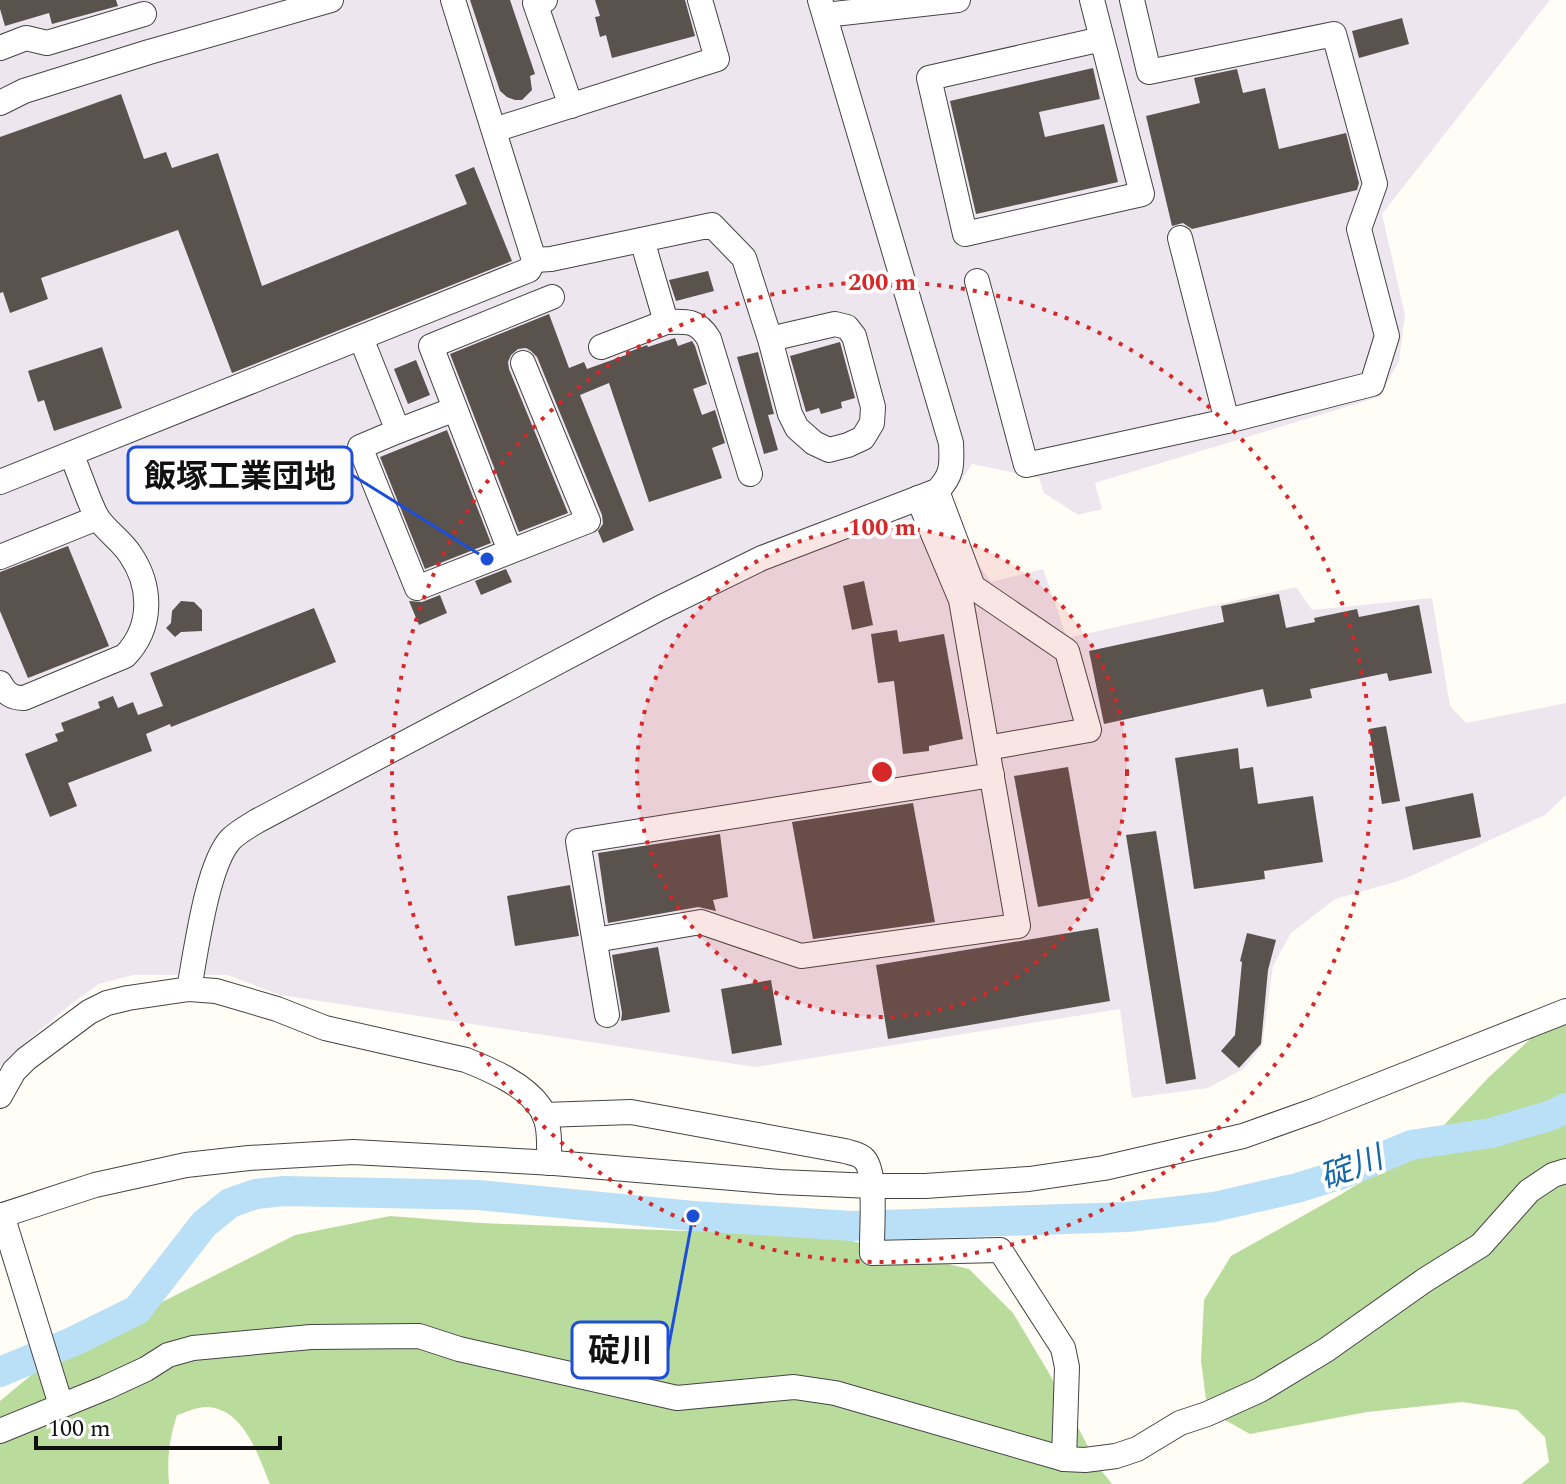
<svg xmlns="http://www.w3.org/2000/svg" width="1566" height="1484" font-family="Spectral,'Noto Sans JP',serif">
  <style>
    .industrial { fill: #eee6ef }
    .forest { fill: #b9dc9c }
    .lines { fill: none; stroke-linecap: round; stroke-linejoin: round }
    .river { stroke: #b9e0f7; stroke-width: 30 }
    .building { fill: #5a524d }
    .minor-casing { stroke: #444; stroke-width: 26 }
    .minor { stroke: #fff; stroke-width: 24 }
    .ring { fill: none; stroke: #d62828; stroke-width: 4; stroke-dasharray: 4 8 }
    .labels { text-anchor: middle; stroke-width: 8; stroke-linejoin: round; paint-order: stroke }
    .water-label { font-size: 32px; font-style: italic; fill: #1768a6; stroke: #fff }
    .centre { fill: #d62828; stroke: #fff; stroke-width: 4 }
    .ring-label { font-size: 24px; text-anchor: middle; font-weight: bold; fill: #d62828; stroke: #fff; stroke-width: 8; stroke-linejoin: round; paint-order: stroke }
    .leader { fill: none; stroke: #1d4ed8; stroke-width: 3 }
    .callout-dot { fill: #1d4ed8; stroke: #fff; stroke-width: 3 }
    .callout { fill: #fff; stroke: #1d4ed8; stroke-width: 3 }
    .callout-label { font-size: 32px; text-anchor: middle; font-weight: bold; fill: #111 }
  </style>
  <rect width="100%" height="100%" fill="#fffdf5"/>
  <polygon class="industrial" points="0,0 1550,0 1382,214 1405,315 1399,361 1379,397 1095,483 1102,509 1078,515 1044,493 1039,478 972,464 950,498 967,548 991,582 1043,569 1067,638 1296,587 1312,610 1432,598 1450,706 1466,723 1566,703 1566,795 1545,815 1402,880 1335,899 1291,933 1273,966 1262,1046 1243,1069 1208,1088 1132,1098 1120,1009 755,1067 280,995 228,975 133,975 99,984 70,1005 7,1058 0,1067"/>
  <g class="forest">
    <polygon points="1566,1016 1566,1484 1521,1484 1549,1462 1545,1437 1517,1410 1462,1402 1367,1412 1250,1434 1223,1419 1206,1399 1201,1361 1204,1300 1231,1256 1340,1195 1433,1137 1488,1078 1540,1030"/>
    <path d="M390,1216L480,1223L685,1231L797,1228L969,1269L1013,1313L1049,1373L1100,1469L1112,1484H270C258,1456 245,1410 208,1407C199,1406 186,1412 177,1415C169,1440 167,1458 169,1484H0V1401L53,1357L295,1235Z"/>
  </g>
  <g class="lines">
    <polyline class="river" points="0,1372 72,1342 137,1310 204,1224 230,1203 256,1194 284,1191 478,1195 693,1216 852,1226 1127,1217 1214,1207 1297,1188 1342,1174 1411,1145 1491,1133 1552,1115 1566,1108"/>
  </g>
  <g class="building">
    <polygon points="0,0 116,0 118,6 52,24 49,13 5,26 0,9"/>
    <polygon points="470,0 510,0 535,74 530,76 532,90 522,100 515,100 507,97 500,91"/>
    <polygon points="595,0 685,0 695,36 612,58 606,35 600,37 595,17 600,16"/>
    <polygon points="1402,18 1409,44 1359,58 1352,31"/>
    <polygon points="1093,68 1100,99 1039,112 1045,137 1104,124 1118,182 976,214 950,101"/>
    <polygon points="1237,69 1243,93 1265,88 1279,149 1346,133 1359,183 1357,190 1192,229 1183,223 1172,226 1146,116 1200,103 1194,78"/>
    <polygon points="121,94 144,159 166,152 172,168 218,153 262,286 467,204 455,175 474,167 512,261 232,373 178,230 41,278 48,299 10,313 3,292 0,293 0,137"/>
    <polygon points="708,271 714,291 676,301 669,280"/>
    <polygon points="549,314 569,368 584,362 587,369 626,355 626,353 647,345 648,347 675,338 678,346 692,341 695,346 707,384 693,389 702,415 715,410 725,443 712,448 722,478 649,502 609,383 580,395 634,530 603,543 598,531 603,524 602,515 537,357 531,351 526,348 518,349 511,355 508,362 509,369 568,513 519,532 450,354"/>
    <polygon points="840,342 855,398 841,402 842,408 821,414 819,408 806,412 790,356"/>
    <polygon points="102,347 122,408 54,431 44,400 38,402 28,371"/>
    <polygon points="758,352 774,414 768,415 778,450 764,454 737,357"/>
    <polygon points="416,360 430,395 408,404 394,369"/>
    <polygon points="447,430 491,543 425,569 380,457"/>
    <polygon points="68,546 109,646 28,678 0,611 0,572"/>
    <polygon points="506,569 512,582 481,595 475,581"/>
    <polygon points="864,581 873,625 852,630 843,586"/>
    <polygon points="1279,594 1286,628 1315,622 1314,618 1357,609 1359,617 1419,605 1432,673 1389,681 1387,673 1310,689 1312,698 1267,707 1263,689 1104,724 1089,651 1224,622 1221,606"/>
    <polygon points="440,595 447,613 419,625 409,601 422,602"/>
    <polygon points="181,601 194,602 202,610 202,631 181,632 175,637 166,628 171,623 172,611"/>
    <polygon points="314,608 336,662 171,727 170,724 146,734 152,751 68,783 77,806 50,817 25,754 58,741 55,734 64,731 61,723 100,708 98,702 113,696 118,708 133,702 138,715 163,706 150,673"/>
    <polygon points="897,630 899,642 944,634 963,739 929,746 929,751 903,754 894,681 878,683 871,634"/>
    <polygon points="1386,726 1400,801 1382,804 1369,729"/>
    <polygon points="1238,748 1240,769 1253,767 1258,804 1313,796 1323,862 1264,871 1265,879 1194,889 1175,758"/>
    <polygon points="1068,767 1091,898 1038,907 1014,776"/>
    <polygon points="1473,793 1481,837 1413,850 1405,807"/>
    <polygon points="913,803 935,922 813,939 792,822"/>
    <polygon points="1156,831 1196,1079 1166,1084 1126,835"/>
    <polygon points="720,834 728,897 713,900 716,911 698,907 608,923 598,853"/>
    <polygon points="570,885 579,936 515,946 507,896"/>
    <polygon points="1098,928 1110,1001 888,1039 876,965"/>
    <polygon points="1247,933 1276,940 1268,970 1261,1044 1239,1068 1221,1051 1235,1035 1242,962 1240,961"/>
    <polygon points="658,947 670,1012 621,1021 622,1013 612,955"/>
    <polygon points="771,980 782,1045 732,1054 721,989"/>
  </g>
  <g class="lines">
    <defs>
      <g id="minor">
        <polyline points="545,0 535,3 571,106"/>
        <polyline points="1092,0 1142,194 965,234 929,78 1102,39"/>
        <polyline points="825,15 958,0"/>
        <polyline points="0,48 26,38 47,43 144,14"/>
        <polyline points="0,103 24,91 149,52 331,0"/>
        <polyline points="494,130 717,59 700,0"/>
        <polyline points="1180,238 1227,421"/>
        <polyline points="534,260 551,259 712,225 744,258 770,339 835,324 847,327 854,336 873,407 872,423 863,438 848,445 829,450 814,443 797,428 790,414 770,339"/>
        <polyline points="977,281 1026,465 1227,421 1372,384 1387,336 1359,229 1375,184 1334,34 1149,72 1132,0"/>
        <path d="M666,322C686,321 698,320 709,339L750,474"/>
        <polyline points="361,338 398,431 360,447 417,588 588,521 523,363"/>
        <polyline points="601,347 666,322 642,240"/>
        <polyline points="398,431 455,409"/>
        <polyline points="0,482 529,270 534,260 453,0"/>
        <polyline points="937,491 973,587 1067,651 1089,730 987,748"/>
        <polyline points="510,551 431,346 552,297"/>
        <polyline points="0,557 97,518"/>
        <path d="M0,683C6,694 12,698 24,698L125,656C153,627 152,586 130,554C121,540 105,530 97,517C88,501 79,471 71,454"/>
        <polyline points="595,940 701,922 801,956 1018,926 961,600 918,498"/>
        <path d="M189,989C196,952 207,864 231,839C238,832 249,826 257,821L660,608L762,558L937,491C953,475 952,464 951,443L820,0"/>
        <polyline points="607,1015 578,841 992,775"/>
        <path d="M0,1096L14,1071L26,1059L89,1012L107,1003L128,998L189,989L216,991L277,1009L325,1028L466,1060C491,1070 524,1084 540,1107C551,1122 549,1145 549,1163"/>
        <path d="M544,1115L631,1112L845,1151C851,1153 859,1154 863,1158C878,1170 871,1234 872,1253L1000,1250L1063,1348L1067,1367L1064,1459"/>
        <polyline points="2,1215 61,1405"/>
        <polyline points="0,1216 95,1185 186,1165 249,1158 353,1152 554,1163 780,1182 872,1186 925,1186 1029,1179 1104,1168 1243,1136 1316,1110 1566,1011"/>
        <polyline points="0,1431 105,1388 146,1369 168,1355 193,1348 311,1337 419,1336 459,1349 677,1398 794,1387 835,1393 1064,1459 1085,1460 1116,1456 1137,1449 1180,1423 1207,1414 1260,1390 1326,1350 1425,1280 1481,1245 1529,1191 1553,1175 1566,1171"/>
      </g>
    </defs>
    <use href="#minor" class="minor-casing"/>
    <use href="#minor" class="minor"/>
  </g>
  <circle cx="882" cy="772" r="245" fill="#d62828" fill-opacity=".12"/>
  <g class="ring">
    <circle cx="882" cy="772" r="245"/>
    <circle cx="882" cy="772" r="490"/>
  </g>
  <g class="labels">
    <g class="water-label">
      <text transform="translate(1351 1167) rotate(-21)" y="11">碇川</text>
    </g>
  </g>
  <circle cx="882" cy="772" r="12" class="centre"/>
  <g class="ring-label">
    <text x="882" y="290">200 m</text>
    <text x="882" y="535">100 m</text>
  </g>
  <path class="leader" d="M487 559L352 475M693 1216L668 1350"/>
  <g class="callout-dot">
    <circle cx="487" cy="559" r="8"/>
    <circle cx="693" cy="1216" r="8"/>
  </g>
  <g class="callout">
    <rect x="128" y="447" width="224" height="56" rx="8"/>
    <rect x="572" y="1322" width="96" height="56" rx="8"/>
  </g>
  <g class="callout-label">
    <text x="240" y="487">飯塚工業団地</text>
    <text x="620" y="1361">碇川</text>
  </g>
  <path d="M36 1436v12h244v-12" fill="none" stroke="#111111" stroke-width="4"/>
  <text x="48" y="1436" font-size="24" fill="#111111" stroke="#ffffff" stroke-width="6" paint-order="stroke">100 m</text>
</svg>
